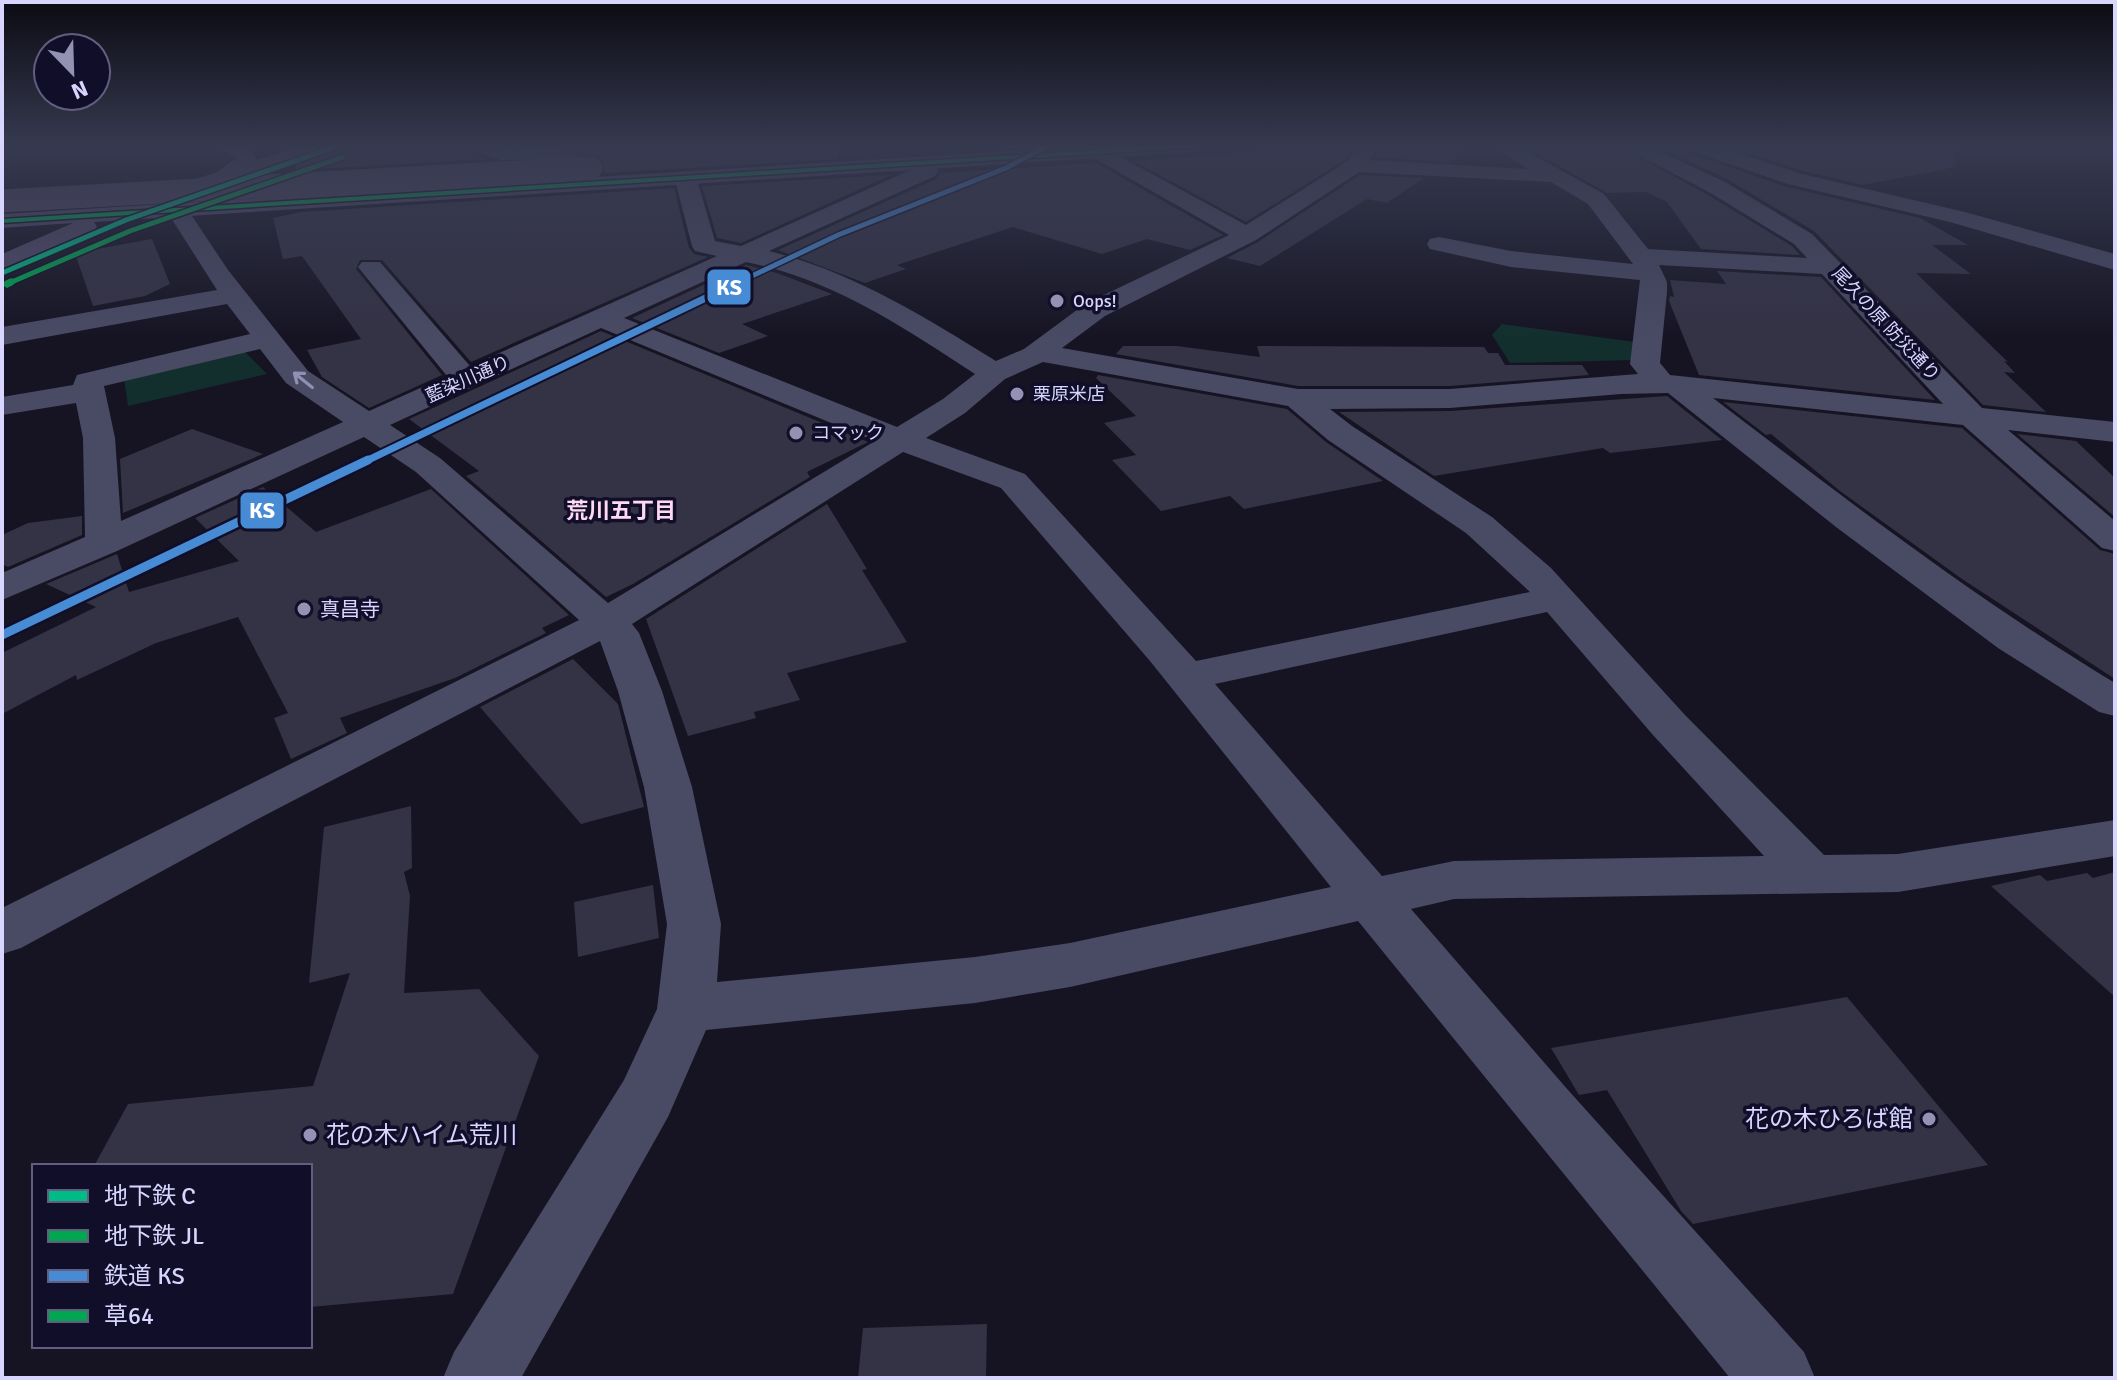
<svg xmlns="http://www.w3.org/2000/svg" width="2117" height="1380" font-family="Signika,'Noto Sans JP',sans-serif">
  <style>
    .green { fill: #122f2d }
    .building { fill: #343245 }
    .lines { fill: none; stroke-linecap: round; stroke-linejoin: round }
    .minor { fill: #494a64; fill-rule: evenodd }
    .major { fill: #524b69; fill-rule: evenodd }
    .major-bridge { stroke: #524b69; stroke-width: 23 }
    .bus-1-casing { stroke: #110e29; stroke-width: 7 }
    .bus-1 { stroke: #00a651; stroke-width: 4 }
    .rail-1-far2-casing { stroke: #110e29; stroke-width: 8 }
    .rail-1-far1-casing { stroke: #110e29; stroke-width: 11 }
    .rail-1-casing { stroke: #110e29; stroke-width: 14 }
    .rail-1-far2 { stroke: #478bd4; stroke-width: 5 }
    .rail-1-far1 { stroke: #478bd4; stroke-width: 7 }
    .rail-1 { stroke: #478bd4; stroke-width: 9 }
    .metro-1-casing { stroke: #110e29; stroke-width: 8 }
    .metro-2-far1-casing { stroke: #110e29; stroke-width: 8 }
    .metro-2-casing { stroke: #110e29; stroke-width: 11 }
    .metro-1 { stroke: #00bb85; stroke-width: 5 }
    .metro-2-far1 { stroke: #00a650; stroke-width: 5 }
    .metro-2 { stroke: #00a650; stroke-width: 7 }
    .oneway { stroke: #9090b2 }
    .poi-dot { fill: #9492b2; stroke: #110e29; stroke-width: 3 }
    .labels { text-anchor: middle; stroke-width: 7; stroke-linejoin: round; paint-order: stroke }
    .far-poi-label { font-size: 18px; fill: #d8d6ff; stroke: #110e29; text-anchor: start }
    .far-street-label { font-size: 18px; fill: #d8d6ff; stroke: #110e29 }
    .poi-label { font-size: 20px; fill: #d8d6ff; stroke: #110e29; text-anchor: start }
    .neighbourhood-label { font-size: 22px; font-weight: bold; fill: #ffd8f4; stroke: #110e29 }
    .near-poi-label { font-size: 24px; fill: #d8d6ff; stroke: #110e29; text-anchor: end }
    .line-badge { stroke: #110e29; stroke-width: 3 }
    .badge-label { font-size: 22px; text-anchor: middle; font-weight: bold; fill: #fff }
  </style>
  <rect width="100%" height="100%" fill="#161423"/>
  <g class="green">
    <polygon points="1502,324 1635,342 1633,360 1510,363 1492,335"/>
    <polygon points="242,349 267,374 128,406 124,378"/>
  </g>
  <g class="building">
    <polygon points="335,146 464,146 469,153 489,159 296,170 296,165 330,153"/>
    <polygon points="568,146 838,146 838,159 604,173 603,161 598,156 580,154 577,149"/>
    <polygon points="1327,146 1354,146 1346,159 1246,222 1134,161"/>
    <polygon points="1382,146 1472,146 1449,162 1375,157"/>
    <polygon points="1524,146 1618,146 1708,195 1792,246 1800,255 1701,249 1667,202 1646,192 1607,193"/>
    <polygon points="1656,146 1683,146 1688,153 1787,187 1920,218 1968,245 1932,245 1971,274 1916,273 2008,362 2004,361 2015,373 2004,372 2046,412 1983,405 1814,231 1727,179"/>
    <polygon points="1727,146 1954,146 1956,167 1863,185 1803,171"/>
    <polygon points="1096,163 1223,235 1190,250 1147,239 1102,254 1013,227 897,265 906,269 865,283 778,250 936,179 941,173"/>
    <polygon points="891,175 741,243 717,238 702,186"/>
    <polygon points="1360,175 1424,178 1387,203 1367,199 1260,266 1227,258 1258,242"/>
    <polygon points="674,188 689,248 694,254 708,257 471,362 382,260 360,260 356,269 442,375 369,408 322,377 307,350 361,339 302,256 283,259 273,218 301,212"/>
    <polygon points="152,239 170,284 145,296 93,306 75,253"/>
    <polygon points="746,265 777,273 832,294 742,324 768,336 719,353 632,318"/>
    <polygon points="1717,271 1821,277 1935,400 1699,375 1669,301 1670,296 1674,297 1670,280 1726,284"/>
    <polygon points="601,331 868,442 807,472 810,477 633,584 606,597 466,476 479,471 409,419"/>
    <polygon points="1123,346 1177,346 1260,357 1257,346 1484,347 1488,353 1498,353 1505,365 1582,365 1589,375 1450,386 1298,386 1116,354"/>
    <polygon points="1098,375 1287,409 1326,442 1383,481 1244,509 1230,496 1161,511 1112,460 1136,455 1104,423 1136,416 1096,378"/>
    <polygon points="1667,396 1722,440 1610,453 1603,448 1434,476 1339,412 1450,411"/>
    <polygon points="1723,402 1962,428 2100,550 2115,554 2115,679 1962,579 1840,491 1771,434 1766,435"/>
    <polygon points="192,429 263,454 123,513 120,459"/>
    <polygon points="2017,434 2076,441 2115,478 2115,517"/>
    <polygon points="263,487 316,532 431,489 569,615 542,628 546,633 455,678 340,718 347,733 291,759 274,718 288,713 238,617 156,643 77,680 76,675 2,714 2,653 96,607 46,584 117,554 129,592 239,561 195,518"/>
    <polygon points="827,504 867,569 862,570 907,642 787,673 800,700 754,712 756,718 688,736 646,619"/>
    <polygon points="82,516 82,535 8,567 2,564 2,535 28,523"/>
    <polygon points="573,659 618,704 644,807 581,824 480,707"/>
    <polygon points="411,806 412,868 404,872 410,896 404,993 479,989 539,1056 453,1294 310,1307 310,1166 94,1166 128,1104 313,1086 350,973 309,983 324,827"/>
    <polygon points="2115,872 2115,997 1991,886 2040,875 2047,881 2087,873 2093,878"/>
    <polygon points="653,885 659,938 578,957 574,902"/>
    <polygon points="1847,997 1988,1165 1693,1224 1681,1211 1607,1090 1579,1095 1551,1048"/>
    <polygon points="987,1324 986,1378 858,1378 863,1328"/>
  </g>
  <g class="lines">
    <g class="minor">
      <polygon points="467,146 563,148 576,152 579,162 569,168 562,166 559,160 502,160 470,150"/>
      <path d="M1358,146H1379L1369,160L1528,169L1492,146H1517L1604,194L1648,249L1807,258L1794,244L1709,192L1621,146H1648L1725,182L1812,234L1982,408L2115,422V442L2008,430L2115,521V551L2102,548L1963,425L1713,398C1844,498 1974,598 2115,683V716L2099,712L1998,648L1836,527L1668,393L1621,394L1450,408L1330,409L1352,426L1492,517L1551,568L1685,715L1824,855L1898,854L2115,820V856L1898,892L1454,899L1411,909L1568,1090L1804,1352L1815,1378H1730L1358,921L1070,987L975,1003L706,1030L668,1117L521,1378H443L454,1352L624,1080L657,1009L667,924L644,787L618,691L600,641L254,821L21,948L2,954V908L579,620L416,472L364,437L117,551L2,600V573L85,537L83,438L76,403L2,415V397L73,385L77,375L250,334L227,304L2,345V327L217,290L166,210V202C176,188 198,173 217,177L220,182C213,193 197,194 188,203V210L228,270L308,371L369,411L447,376L362,272L358,267L362,262H380L470,366L717,256L695,251L692,246L675,180L678,175H694L697,180L715,241L741,246L915,168L917,161H931L938,171L935,176L769,251C853,272 923,316 996,361L1024,349L1085,304L1229,235L1094,158L1091,154L1094,150H1108L1246,225L1348,161ZM1359,172L1551,182L1588,204L1633,264L1511,251L1439,237L1430,239L1427,244L1430,249L1511,267L1640,280L1630,364L1638,374L1450,389H1298L1062,348L1105,316L1256,240ZM746,262C832,279 903,327 975,374L943,399L897,427L624,318ZM1659,265L1822,274L1943,404L1670,375L1660,363L1667,292V282ZM601,328L875,441L608,603L440,458L390,425ZM260,349L286,383L343,422L121,521L115,438L104,386ZM1043,362L1288,406L1328,440L1466,533L1530,592L1196,661L1025,474L926,438L965,413L1005,379ZM903,452L1001,488L1150,661L1331,887L1070,943L975,957L717,982L721,924L692,787L662,691L639,633L632,624ZM1547,612L1653,735L1764,856L1454,861L1382,876L1215,684Z"/>
      <polygon points="1686,146 1717,146 1802,174 1965,212 2115,254 2115,270 1950,222 1788,184 1689,150"/>
    </g>
    <g class="major">
      <path d="M214,146L251,149L257,160L301,146H332L329,150C302,159 180,205 161,201L158,196L161,191L217,172L237,158Z"/>
      <polygon points="1091,146 1203,146 1193,152 94,222 97,227 93,232 2,271 2,254 73,223 2,228 2,214"/>
    </g>
    <polyline class="major-bridge" points="2,201 591,168"/>
    <defs>
      <polyline id="bus-1" points="2,221 1189,146"/>
    </defs>
    <use href="#bus-1" class="bus-1-casing"/>
    <use href="#bus-1" class="bus-1"/>
    <defs>
      <polyline id="rail-1-far2" points="735,284 838,235 1006,168 1047,146"/>
      <polyline id="rail-1-far1" points="364,462 739,282"/>
      <polyline id="rail-1" points="2,635 368,460"/>
    </defs>
    <use href="#rail-1-far2" class="rail-1-far2-casing"/>
    <use href="#rail-1-far1" class="rail-1-far1-casing"/>
    <use href="#rail-1" class="rail-1-casing"/>
    <use href="#rail-1-far2" class="rail-1-far2"/>
    <use href="#rail-1-far1" class="rail-1-far1"/>
    <use href="#rail-1" class="rail-1"/>
    <defs>
      <polyline id="metro-1" points="2,273 126,220 338,146"/>
      <polyline id="metro-2-far1" points="7,284 130,231 343,157"/>
      <polyline id="metro-2" points="7,284 11,282"/>
    </defs>
    <use href="#metro-1" class="metro-1-casing"/>
    <use href="#metro-2-far1" class="metro-2-far1-casing"/>
    <use href="#metro-2" class="metro-2-casing"/>
    <use href="#metro-1" class="metro-1"/>
    <use href="#metro-2-far1" class="metro-2-far1"/>
    <use href="#metro-2" class="metro-2"/>
  </g>
  <defs><path id="oneway-shaft" d="M-6 0H5M1.5-3L5.5 0L1.5 3" fill="none" stroke-width="1.6" stroke-linecap="round" stroke-linejoin="round" transform="scale(2)"/></defs>
  <use class="oneway" href="#oneway-shaft" transform="translate(303 380) rotate(-141)"/>
  <linearGradient id="sky" x2="0" y2="1"><stop stop-color="#0c0b13"/><stop offset="0.43" stop-color="#363a50"/><stop offset="1" stop-color="#363a50" stop-opacity="0"/></linearGradient>
  <rect width="2117" height="339" fill="url(#sky)"/>
  <g class="poi-dot">
    <circle cx="1057" cy="301" r="8"/>
    <circle cx="1017" cy="394" r="8"/>
    <circle cx="796" cy="433" r="8"/>
    <circle cx="304" cy="609" r="8"/>
    <circle cx="1929" cy="1119" r="8"/>
    <circle cx="310" cy="1135" r="8"/>
  </g>
  <g class="labels">
    <g class="far-poi-label">
      <text x="1073" y="307">Oops!</text>
      <text x="1033" y="400">栗原米店</text>
      <text x="812" y="439">コマック</text>
    </g>
    <g class="far-street-label">
      <text transform="translate(1886 324) rotate(47)" y="6">尾久の原 防災通り</text>
      <text transform="translate(468 379) rotate(-24)" y="6">藍染川通り</text>
    </g>
    <g class="poi-label">
      <text x="320" y="616">真昌寺</text>
    </g>
    <g class="neighbourhood-label">
      <text x="621" y="518">荒川五丁目</text>
    </g>
    <g class="near-poi-label">
      <text x="1913" y="1127">花の木ひろば館</text>
      <text x="326" y="1143" text-anchor="start">花の木ハイム荒川</text>
    </g>
  </g>
  <g class="line-badge">
    <rect x="706" y="268" width="46" height="38" rx="8" fill="#478bd4"/>
    <rect x="239" y="491" width="46" height="39" rx="8" fill="#478bd4"/>
  </g>
  <g class="badge-label">
    <text x="729" y="295">KS</text>
    <text x="262" y="518">KS</text>
  </g>
  <rect width="2117" height="1380" fill="none" stroke="#d8d6ff" stroke-width="8"/>
  <rect x="32" y="1164" width="280" height="184" fill="#110e29" stroke="#615e7f" stroke-width="2"/>
  <rect x="48" y="1190" width="40" height="12" fill="#00bb85" stroke="#615e7f" stroke-width="2"/>
  <text x="104" y="1204" font-size="24" fill="#d8d6ff">地下鉄 C</text>
  <rect x="48" y="1230" width="40" height="12" fill="#00a650" stroke="#615e7f" stroke-width="2"/>
  <text x="104" y="1244" font-size="24" fill="#d8d6ff">地下鉄 JL</text>
  <rect x="48" y="1270" width="40" height="12" fill="#478bd4" stroke="#615e7f" stroke-width="2"/>
  <text x="104" y="1284" font-size="24" fill="#d8d6ff">鉄道 KS</text>
  <rect x="48" y="1310" width="40" height="12" fill="#00a651" stroke="#615e7f" stroke-width="2"/>
  <text x="104" y="1324" font-size="24" fill="#d8d6ff">草64</text>
  <g transform="translate(72 72) rotate(157)"><circle r="38" fill="#110e29" stroke="#615e7f" stroke-width="2"/>
  <path d="M0-6L14 30L0 20L-14 30Z" fill="#9492b2"/>
  <text y="-12" font-size="22" font-weight="bold" text-anchor="middle" fill="#d8d6ff">N</text>
  </g>
</svg>
